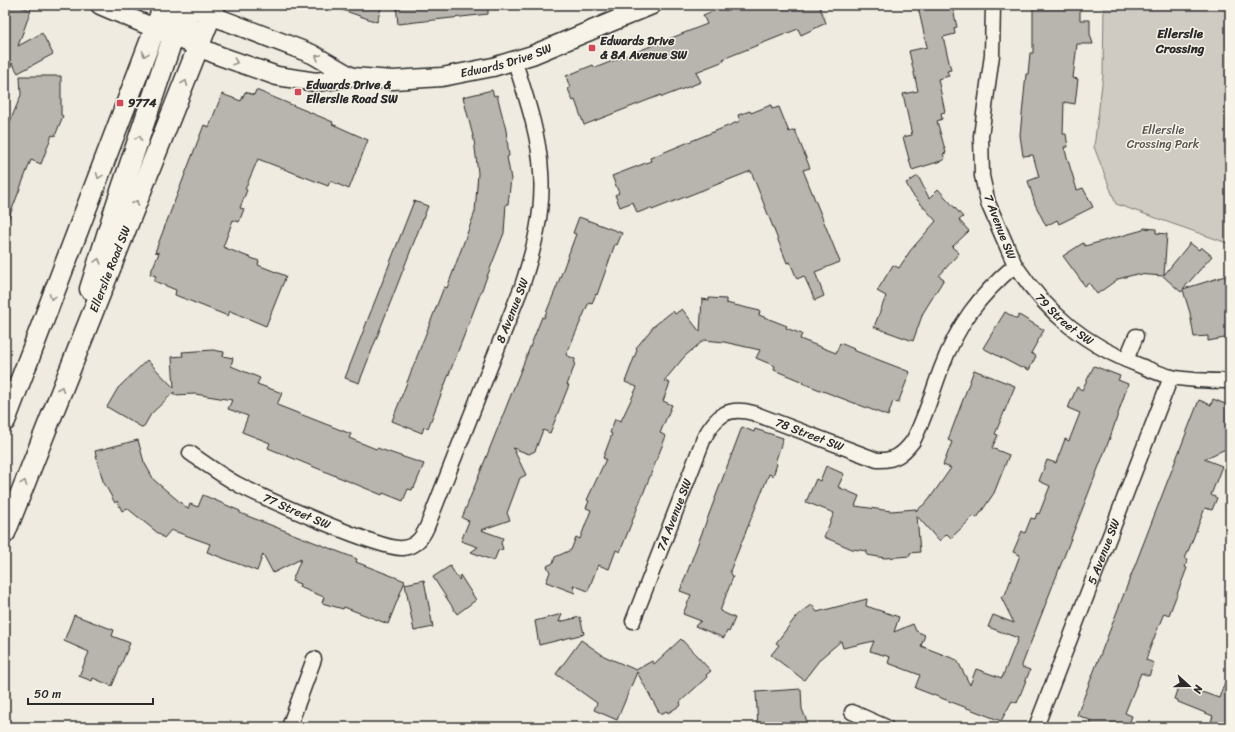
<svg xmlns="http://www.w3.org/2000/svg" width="1235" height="732" font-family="Sriracha,sans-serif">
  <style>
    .green { fill: #cfcbc2; stroke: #7d7b76 }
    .building { fill: #b8b5ae; stroke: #2b2b2b }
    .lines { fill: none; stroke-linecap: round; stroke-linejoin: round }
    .minor-casing { stroke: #2b2b2b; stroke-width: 17 }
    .tertiary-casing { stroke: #2b2b2b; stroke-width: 21 }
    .secondary-casing { stroke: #2b2b2b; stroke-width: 23 }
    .minor { stroke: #f7f3e8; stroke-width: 14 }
    .tertiary { stroke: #f7f3e8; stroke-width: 18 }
    .secondary { stroke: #f7f3e8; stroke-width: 20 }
    .oneway { stroke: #918f8a }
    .poi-dot { fill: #d1495b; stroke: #f7f3e8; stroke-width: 1.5 }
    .labels { text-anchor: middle; stroke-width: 3; stroke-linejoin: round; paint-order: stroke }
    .poi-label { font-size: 12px; font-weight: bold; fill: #2b2b2b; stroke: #f7f3e8; text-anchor: start }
    .street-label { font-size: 12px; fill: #2b2b2b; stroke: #f7f3e8 }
    .park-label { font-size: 12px; fill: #545351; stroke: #f7f3e8 }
    .neighbourhood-label { font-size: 13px; font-weight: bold; fill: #2b2b2b; stroke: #f7f3e8 }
  </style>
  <rect width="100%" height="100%" fill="#efebe0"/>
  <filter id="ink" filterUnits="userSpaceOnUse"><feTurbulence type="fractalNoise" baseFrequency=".025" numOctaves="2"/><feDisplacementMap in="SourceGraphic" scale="8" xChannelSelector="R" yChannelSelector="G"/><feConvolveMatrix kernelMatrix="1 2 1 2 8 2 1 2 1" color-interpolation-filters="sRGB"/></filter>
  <g filter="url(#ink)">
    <polygon class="green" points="1104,5 1230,5 1230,244 1116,204 1094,147 1103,76"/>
    <g class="building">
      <polygon points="5,5 22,5 21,7 31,10 18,46 42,33 53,54 18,73 12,63 7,78 5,78"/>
      <polygon points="334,5 382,5 377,22 334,7"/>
      <polygon points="396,5 488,5 488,14 398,24"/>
      <polygon points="728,5 819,5 826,23 801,35 798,29 723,59 724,61 696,72 701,82 662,97 661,95 584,125 575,100 573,101 568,89 570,88 566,76 593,65 595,68 707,24 703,15"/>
      <polygon points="928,5 949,5 950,9 953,9 957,27 954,28 955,34 943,37 951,70 947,71 949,76 938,79 945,112 941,113 942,119 937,121 946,153 943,154 945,159 941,161 912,170 903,137 912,135 903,94 918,91 909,51 927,47 918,7"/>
      <polygon points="1033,5 1080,5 1080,20 1090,20 1090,34 1093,44 1077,44 1073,78 1078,79 1075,104 1064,102 1063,134 1066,134 1068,147 1064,147 1077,190 1083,188 1093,207 1059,224 1057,220 1046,226 1035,204 1028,181 1039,177 1033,155 1023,156 1020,135 1026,74 1028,74 1030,53 1033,53"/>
      <polygon points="20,76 61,76 61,115 63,116 55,136 52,135 41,164 31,160 6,225 5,122 9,124 21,95"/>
      <polygon points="256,90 333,122 332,124 368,140 349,189 330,181 328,186 258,159 245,189 247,190 240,208 244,209 239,222 233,220 223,247 259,261 258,265 286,276 266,326 230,311 228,316 175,295 176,290 154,281 156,276 150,274 159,253 155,252 204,125 209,127 222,94 241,101 245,92 254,95"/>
      <polygon points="492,90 494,96 497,95 506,130 509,156 507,157 511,179 508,204 506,204 504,233 428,428 424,427 422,433 392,421 444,287 447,288 475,212 478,173 474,140 463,97"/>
      <polygon points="771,105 772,109 779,107 789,132 795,130 810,168 803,170 840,262 815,272 824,296 815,300 804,276 797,279 790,262 787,263 751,171 652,210 651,208 637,213 633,202 620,207 615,195 619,193 612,176 651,161 650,158 740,121 738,115 750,111 751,113"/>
      <polygon points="918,176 929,198 938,189 963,217 959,220 969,231 952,247 959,253 939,276 944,279 923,313 913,341 874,327 886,296 877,291 893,265 899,268 910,251 936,221 912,194 906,183"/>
      <polygon points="414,201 428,206 359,383 345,378"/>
      <polygon points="579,217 622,233 617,245 615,244 597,295 596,294 592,303 589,302 566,355 575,359 574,367 567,385 569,385 550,433 543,430 535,451 529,454 513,448 526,475 520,478 507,513 510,520 481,530 503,538 501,543 503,549 498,551 494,561 471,552 478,547 461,541 469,521 462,518 542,317 544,318 557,286 576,234 573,233"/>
      <polygon points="1144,228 1156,229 1156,233 1167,234 1164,275 1190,243 1199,250 1201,247 1212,256 1183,289 1225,276 1230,290 1230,337 1208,341 1208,336 1194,337 1190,313 1183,290 1181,292 1163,276 1137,274 1118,279 1097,294 1089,283 1085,286 1063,256 1083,243 1085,246 1143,230"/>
      <polygon points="709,298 726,299 726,303 760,311 759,315 787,326 786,328 802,334 800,339 836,353 840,343 854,349 853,350 910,372 898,403 893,401 888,416 802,383 803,382 774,370 775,366 756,358 760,350 724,342 704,340 685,356 664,381 670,383 663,401 672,405 660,433 666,436 620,552 616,550 609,569 598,565 588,591 573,585 575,593 546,582 550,572 547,566 553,563 555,557 571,550 576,537 580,539 591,510 586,508 589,501 587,500 606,459 603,458 612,434 610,433 615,419 621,421 637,387 625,382 637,350 636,348 654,326 673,311 675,314 682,309 700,332 702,299 709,300"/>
      <polygon points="1005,312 1017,319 1019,315 1044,330 1031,353 1036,356 1029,370 1022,367 1021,368 983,348"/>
      <polygon points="213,350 224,352 223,356 233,358 231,366 260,378 257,384 282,393 277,405 351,434 349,438 376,449 377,448 424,464 414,488 413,487 412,490 408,489 403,501 383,493 382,495 268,448 270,443 242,432 248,416 228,409 232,400 195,394 174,395 174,392 151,414 143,428 107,407 118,388 147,360 174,388 172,357 183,356 182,352"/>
      <polygon points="1094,366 1120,376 1118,380 1128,384 1111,435 1022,665 1022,667 1030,670 1017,703 1012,701 1001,721 915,688 920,675 888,663 890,657 870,651 874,641 843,648 841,641 821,658 804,680 771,655 779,645 776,643 795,618 806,609 812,605 817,612 867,599 866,606 899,617 894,632 913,624 916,631 925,635 921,646 957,660 970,685 976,669 1002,678 1018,638 988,627 993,615 1014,623 1001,597 1005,595 1020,555 1013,552 1022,531 1025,533 1031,518 1035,519 1037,513 1039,514 1050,486 1039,481 1047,460 1056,463 1065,439 1069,441 1080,413 1068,408 1077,387 1082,390"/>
      <polygon points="974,370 1015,386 995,434 998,435 992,448 1009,455 994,493 977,518 974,516 951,538 947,534 939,541 917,516 920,552 910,553 910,556 885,558 867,555 867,551 852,549 824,537 834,513 806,502 816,479 820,481 826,466 844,474 838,487 859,496 855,506 891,511 916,509 916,511 928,501 951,468 943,465 952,442 948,440"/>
      <polygon points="1213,399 1230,406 1230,447 1204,459 1222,466 1211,495 1217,498 1212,510 1205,508 1185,559 1188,560 1185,567 1187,568 1169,615 1164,613 1150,648 1146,660 1154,663 1149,676 1141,673 1125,713 1132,716 1128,727 1089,727 1092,721 1077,715 1199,400 1211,405"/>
      <polygon points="742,427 754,432 755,429 783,438 775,463 777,464 773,476 769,474 730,571 733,577 720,611 735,618 729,632 727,631 724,638 695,626 701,621 683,614 691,595 680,591"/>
      <polygon points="138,440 144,462 154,480 188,509 190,504 198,507 203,495 240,511 240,513 357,559 356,562 405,581 388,624 344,607 343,609 322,603 324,597 299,587 300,584 292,581 301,559 273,573 263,554 257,571 207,552 210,544 171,530 164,538 127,508 122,511 117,501 115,503 103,481 95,451"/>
      <polygon points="450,566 459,580 460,575 476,600 457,614 433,577"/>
      <polygon points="424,580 433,627 414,631 405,584"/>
      <polygon points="562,614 559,622 580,617 584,634 539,645 535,621"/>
      <polygon points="74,615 114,630 112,636 130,643 112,686 93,678 92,681 79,676 89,652 64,641"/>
      <polygon points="681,639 711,671 706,675 707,677 680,702 681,705 668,713 667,711 660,714 637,672 617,720 594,710 597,703 556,674 581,640 604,656 636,670 652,661 654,664"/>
      <polygon points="1229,671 1230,727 1209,727 1213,716 1178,702 1178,700 1174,699 1179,684 1219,698"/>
      <polygon points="801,689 802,709 809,727 758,727 756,692"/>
    </g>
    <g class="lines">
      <defs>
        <g id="minor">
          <path id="s1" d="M1015,265C1048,314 1085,345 1141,366C1151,370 1162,375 1172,377C1191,381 1211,381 1230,381"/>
          <polyline points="1126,360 1136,336"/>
          <path id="s2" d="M190,453C206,464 222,476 239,485C262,497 383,551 403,548C416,546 422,538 427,527L522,286C534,249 544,211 541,172C539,134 526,97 515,62"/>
          <path id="s3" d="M633,621L704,438C716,416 727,406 753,413L877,460C895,461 903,454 913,441C925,418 932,393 941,369C958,324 978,297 1015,265L988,203L982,176L981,136L992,55L993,5"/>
          <polyline points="852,712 886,727"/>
          <polyline points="289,727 314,659"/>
          <path id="s4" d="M1036,727L1171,377"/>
        </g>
        <g id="tertiary">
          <path id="s5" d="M100,5L220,56L277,76L316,82L352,77L393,80L442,77L493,67L532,55L652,5"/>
          <polyline points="184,5 312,54 352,77"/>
        </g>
        <g id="secondary">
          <polyline points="189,5 186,20 198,48"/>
          <polyline points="90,289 116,206 173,37 174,26 169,5"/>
          <polyline points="5,421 164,5"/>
          <path id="s6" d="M5,533L215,5"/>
        </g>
      </defs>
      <use href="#minor" class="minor-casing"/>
      <use href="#tertiary" class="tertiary-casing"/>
      <use href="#secondary" class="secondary-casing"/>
      <use href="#minor" class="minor"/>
      <use href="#tertiary" class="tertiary"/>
      <use href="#secondary" class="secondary"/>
    </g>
    <defs><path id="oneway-chevron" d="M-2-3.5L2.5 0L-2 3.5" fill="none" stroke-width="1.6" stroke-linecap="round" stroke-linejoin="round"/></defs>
    <g class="oneway">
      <use href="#oneway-chevron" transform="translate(145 54) rotate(111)"/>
      <use href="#oneway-chevron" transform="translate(318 57) rotate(-150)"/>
      <use href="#oneway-chevron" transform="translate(235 62) rotate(19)"/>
      <use href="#oneway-chevron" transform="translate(185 83) rotate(-68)"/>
      <use href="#oneway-chevron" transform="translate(139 138) rotate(-71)"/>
      <use href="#oneway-chevron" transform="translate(99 176) rotate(111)"/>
      <use href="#oneway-chevron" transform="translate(136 203) rotate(-68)"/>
      <use href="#oneway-chevron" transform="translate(98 261) rotate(-74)"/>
      <use href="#oneway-chevron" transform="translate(52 297) rotate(111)"/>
      <use href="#oneway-chevron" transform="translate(61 389) rotate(-68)"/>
      <use href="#oneway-chevron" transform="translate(24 483) rotate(-69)"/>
    </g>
  </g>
  <g class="poi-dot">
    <rect x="588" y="44" width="8" height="8" rx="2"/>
    <rect x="294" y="88" width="8" height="8" rx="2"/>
    <rect x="116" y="99" width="8" height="8" rx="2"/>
  </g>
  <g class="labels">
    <g class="poi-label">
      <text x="600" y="45">Edwards Drive<tspan x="600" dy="14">&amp; 8A Avenue SW</tspan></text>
      <text x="306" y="89">Edwards Drive &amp;<tspan x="306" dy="14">Ellerslie Road SW</tspan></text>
      <text x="128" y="107">9774</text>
    </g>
    <g class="street-label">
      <text dy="4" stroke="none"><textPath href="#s5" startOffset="423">Edwards Drive SW</textPath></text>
      <text transform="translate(1000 227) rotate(69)" y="4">7 Avenue SW</text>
      <text dy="4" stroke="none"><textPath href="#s6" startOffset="284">Ellerslie Road SW</textPath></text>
      <text dy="4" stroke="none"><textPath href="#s2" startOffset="501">8 Avenue SW</textPath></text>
      <text dy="4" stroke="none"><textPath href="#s1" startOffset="74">79 Street SW</textPath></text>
      <text dy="4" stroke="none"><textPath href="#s3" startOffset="318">78 Street SW</textPath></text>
      <text dy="4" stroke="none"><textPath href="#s2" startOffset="122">77 Street SW</textPath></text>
      <text dy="4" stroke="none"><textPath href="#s3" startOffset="114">7A Avenue SW</textPath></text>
      <text dy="4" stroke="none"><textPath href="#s4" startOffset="188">5 Avenue SW</textPath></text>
    </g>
    <g class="park-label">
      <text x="1163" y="134">Ellerslie<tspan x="1163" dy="14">Crossing Park</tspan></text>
    </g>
    <g class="neighbourhood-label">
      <text x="1180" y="38">Ellerslie<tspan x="1180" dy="15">Crossing</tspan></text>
    </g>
  </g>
  <rect width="1235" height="732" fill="none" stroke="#f7f3e8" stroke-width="20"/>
  <rect x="10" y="10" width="1215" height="712" fill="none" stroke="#2b2b2b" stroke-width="1.5" filter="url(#ink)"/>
  <g transform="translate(1189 686) rotate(111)" stroke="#f7f3e8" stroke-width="3" paint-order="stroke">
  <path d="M0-3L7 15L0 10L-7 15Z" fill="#2b2b2b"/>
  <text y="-6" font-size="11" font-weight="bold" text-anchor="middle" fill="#2b2b2b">N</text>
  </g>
  <path d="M28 698v6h125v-6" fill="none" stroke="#2b2b2b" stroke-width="2"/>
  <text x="34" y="698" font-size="12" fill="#2b2b2b" stroke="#f7f3e8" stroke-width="3" paint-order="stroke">50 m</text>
</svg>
